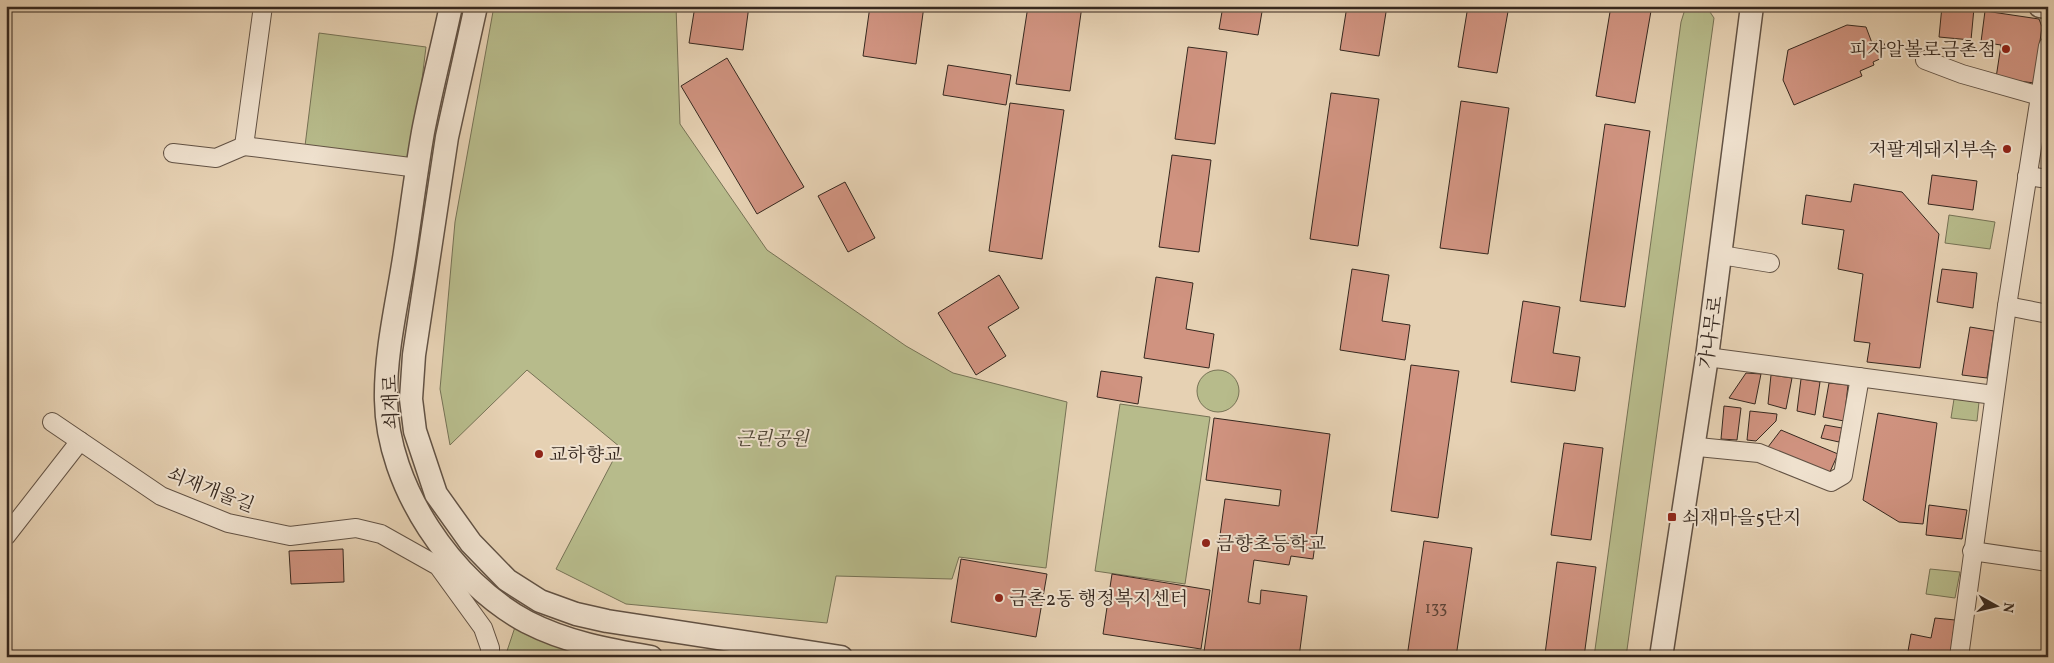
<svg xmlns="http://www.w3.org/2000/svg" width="2054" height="663" font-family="Vollkorn,'Noto Serif KR',serif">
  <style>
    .green { fill: #b7bb8b; stroke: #767255 }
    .building { fill: #d09380; stroke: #36281f }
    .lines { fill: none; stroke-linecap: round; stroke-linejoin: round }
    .minor-casing { stroke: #625244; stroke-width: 20 }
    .tertiary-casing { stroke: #625244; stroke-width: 25 }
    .minor { stroke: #efe1ce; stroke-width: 18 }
    .tertiary { stroke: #efe1ce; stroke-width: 22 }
    .poi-dot { fill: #8f2418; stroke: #efe1ce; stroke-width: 2 }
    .labels { text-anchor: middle; stroke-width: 4; stroke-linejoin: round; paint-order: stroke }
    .number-label { font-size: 16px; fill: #5c4337 }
    .poi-label { font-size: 19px; fill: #36281f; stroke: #efe1ce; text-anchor: start }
    .street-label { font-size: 19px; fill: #36281f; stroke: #efe1ce }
    .park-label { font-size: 19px; font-style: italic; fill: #504535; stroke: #efe1ce }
  </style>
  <rect width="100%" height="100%" fill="#e6d1b3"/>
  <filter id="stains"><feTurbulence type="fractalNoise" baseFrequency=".004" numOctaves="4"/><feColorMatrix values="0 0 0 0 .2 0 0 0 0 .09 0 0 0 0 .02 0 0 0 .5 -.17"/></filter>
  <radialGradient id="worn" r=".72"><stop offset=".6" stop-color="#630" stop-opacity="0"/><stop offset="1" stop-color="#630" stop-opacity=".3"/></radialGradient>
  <g class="green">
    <polygon points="494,6 676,6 680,124 767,250 906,346 953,373 1067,402 1046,568 959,557 952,579 836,576 827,623 626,604 556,569 620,447 527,370 450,445 440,389 455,222"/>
    <polygon points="1686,6 1706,6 1714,18 1626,657 1594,657 1681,22"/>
    <polygon points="319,33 426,47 412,160 305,146"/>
    <polygon points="1949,215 1995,222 1990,249 1945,243"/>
    <circle cx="1218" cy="391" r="21"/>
    <polygon points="1954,399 1979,402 1977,421 1951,418"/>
    <polygon points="1120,404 1210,417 1185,584 1095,571"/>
    <polygon points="1930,569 1960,572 1955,598 1926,594"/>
    <polygon points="515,627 596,657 505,657"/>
  </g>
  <g class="building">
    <polygon points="695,6 749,6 743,50 689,43"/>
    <polygon points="870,6 924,6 916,64 863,56"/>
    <polygon points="1028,6 1082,6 1070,91 1016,84"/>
    <polygon points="1223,6 1263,6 1258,35 1219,29"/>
    <polygon points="1347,6 1387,6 1379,56 1340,50"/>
    <polygon points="1468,6 1509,6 1497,73 1458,67"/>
    <polygon points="1611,6 1651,11 1635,103 1596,96"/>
    <polygon points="1942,6 1974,8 1971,40 1939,37"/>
    <polygon points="1985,11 2039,19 2042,27 2034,83 1996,78 2001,45 1981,42"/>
    <polygon points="1847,25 1866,27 1872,43 1882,39 1885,46 1878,49 1882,58 1873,62 1874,65 1860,71 1862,76 1794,105 1783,80 1788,50"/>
    <polygon points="1188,47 1227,52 1215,144 1175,139"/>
    <polygon points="727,58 804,187 757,214 681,86"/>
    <polygon points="948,65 1011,75 1006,105 943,95"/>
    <polygon points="1331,93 1379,99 1358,246 1310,239"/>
    <polygon points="1461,101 1509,108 1488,254 1440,248"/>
    <polygon points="1010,103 1064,110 1042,259 989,251"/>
    <polygon points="1605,124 1650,131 1625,307 1580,301"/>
    <polygon points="1172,155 1211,160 1199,252 1159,247"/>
    <polygon points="1932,175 1977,181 1973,210 1928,204"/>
    <polygon points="845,182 875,238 848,252 818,196"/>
    <polygon points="1854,184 1902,192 1939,234 1920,368 1867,362 1870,343 1854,341 1863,274 1838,269 1844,230 1802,224 1806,195 1851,202"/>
    <polygon points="1352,269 1389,275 1382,321 1410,325 1405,360 1340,350"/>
    <polygon points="1942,269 1977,273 1973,308 1937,302"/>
    <polygon points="999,275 1019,308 988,327 1006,356 976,375 938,313"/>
    <polygon points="1156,277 1193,283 1186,329 1214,334 1209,368 1144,358"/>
    <polygon points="1523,301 1560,307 1553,353 1580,357 1575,391 1511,382"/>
    <polygon points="1970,327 1994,331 1987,378 1962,375"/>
    <polygon points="1411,365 1459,371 1438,518 1391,511"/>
    <polygon points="1101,371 1142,377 1138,404 1097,397"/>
    <polygon points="1746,373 1761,374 1755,404 1729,398"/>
    <polygon points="1771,375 1792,378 1786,409 1768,404"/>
    <polygon points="1801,379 1820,382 1815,415 1797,411"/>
    <polygon points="1829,383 1848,385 1844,421 1823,417"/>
    <polygon points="1724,406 1741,408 1737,440 1721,439"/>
    <polygon points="1750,411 1777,414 1776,421 1756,441 1747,440"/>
    <polygon points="1878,413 1937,423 1923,524 1899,522 1863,500"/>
    <polygon points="1214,418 1330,434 1313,559 1291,556 1289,565 1254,560 1248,602 1260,604 1261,590 1307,596 1299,657 1235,657 1204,652 1225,499 1279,506 1281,490 1206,480"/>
    <polygon points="1825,425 1842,428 1839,442 1821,438"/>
    <polygon points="1781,430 1838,454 1829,474 1768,447"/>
    <polygon points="1564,443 1603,448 1591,540 1551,535"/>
    <polygon points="1929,505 1967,510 1962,539 1926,535"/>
    <polygon points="1424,541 1472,548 1456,657 1407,657"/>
    <polygon points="343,549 344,582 291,584 289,551"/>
    <polygon points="961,559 1047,574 1036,637 951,622"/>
    <polygon points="1557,562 1596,567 1584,657 1545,654"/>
    <polygon points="1112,574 1210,590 1201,649 1103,634"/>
    <polygon points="1935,618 1955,620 1950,657 1907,657 1911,634 1931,638"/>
  </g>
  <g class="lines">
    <defs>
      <g id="minor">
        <polyline points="263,6 244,146 418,168"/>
        <polyline points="1925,60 1962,74 2040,96"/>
        <polyline points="173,153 216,158 244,146"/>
        <polyline points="2027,176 2048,179"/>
        <polyline points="1721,255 1770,263"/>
        <polyline points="2007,306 2048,314"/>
        <polyline points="1707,357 1994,395"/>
        <polyline points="52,422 161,496 228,523 290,536 356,528 381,534 438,566 483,628 490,648 490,657"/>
        <polyline points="1698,447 1759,453 1831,482 1843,475 1860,377"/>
        <polyline points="6,536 80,441"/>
        <polyline points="1972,551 2048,562"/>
        <polyline points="1959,657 2007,306 2048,46"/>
      </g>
      <g id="tertiary">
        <path d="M451,6C442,48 431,90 423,132C416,172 411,212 405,252C398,300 385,351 386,400C387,486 452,582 527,622C566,642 608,650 651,657"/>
        <polyline points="476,6 447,137 414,355 411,399 415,431 436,494 471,543 507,580 540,601 576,614 607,621 841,657"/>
        <polyline points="2040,6 2048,7"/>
        <polyline points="1661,657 1707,357 1752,6"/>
      </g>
    </defs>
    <use href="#minor" class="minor-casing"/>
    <use href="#tertiary" class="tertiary-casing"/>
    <use href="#minor" class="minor"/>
    <use href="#tertiary" class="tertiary"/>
  </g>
  <g class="poi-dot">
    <circle cx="2006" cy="49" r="5"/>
    <circle cx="2007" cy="149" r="5"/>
    <circle cx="539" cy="454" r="5"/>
    <rect x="1667" y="512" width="10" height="10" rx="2.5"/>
    <circle cx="1206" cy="543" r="5"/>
    <circle cx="999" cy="598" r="5"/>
  </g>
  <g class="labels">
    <g class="number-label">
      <text x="1436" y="613">133</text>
    </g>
    <g class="poi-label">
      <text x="1996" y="56" text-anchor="end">피자알볼로금촌점</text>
      <text x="1997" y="156" text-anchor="end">저팔계돼지부속</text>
      <text x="549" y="461">교하향교</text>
      <text x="1682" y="524">쇠재마을5단지</text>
      <text x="1216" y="550">금향초등학교</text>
      <text x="1009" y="605">금촌2동 행정복지센터</text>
    </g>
    <g class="street-label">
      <text transform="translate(1710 332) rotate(-82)" y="7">가나무로</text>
      <text transform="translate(390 402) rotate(-92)" y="7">쇠재로</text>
      <text transform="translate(211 489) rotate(21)" y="7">쇠재개울길</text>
    </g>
    <g class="park-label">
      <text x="772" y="445">근린공원</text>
    </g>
  </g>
  <rect width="2054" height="663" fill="none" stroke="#e6d1b3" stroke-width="25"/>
  <rect x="8" y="8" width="2039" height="648" fill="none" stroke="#36281f" stroke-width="2.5"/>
  <rect x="12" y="12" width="2029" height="638" fill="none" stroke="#36281f"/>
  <g transform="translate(1996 606) rotate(98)" stroke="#efe1ce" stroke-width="4" paint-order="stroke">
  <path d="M0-4L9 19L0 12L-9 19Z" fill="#36281f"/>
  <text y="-8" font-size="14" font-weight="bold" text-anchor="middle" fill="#36281f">N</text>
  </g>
  <rect width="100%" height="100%" filter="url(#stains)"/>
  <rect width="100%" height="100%" fill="url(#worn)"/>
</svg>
